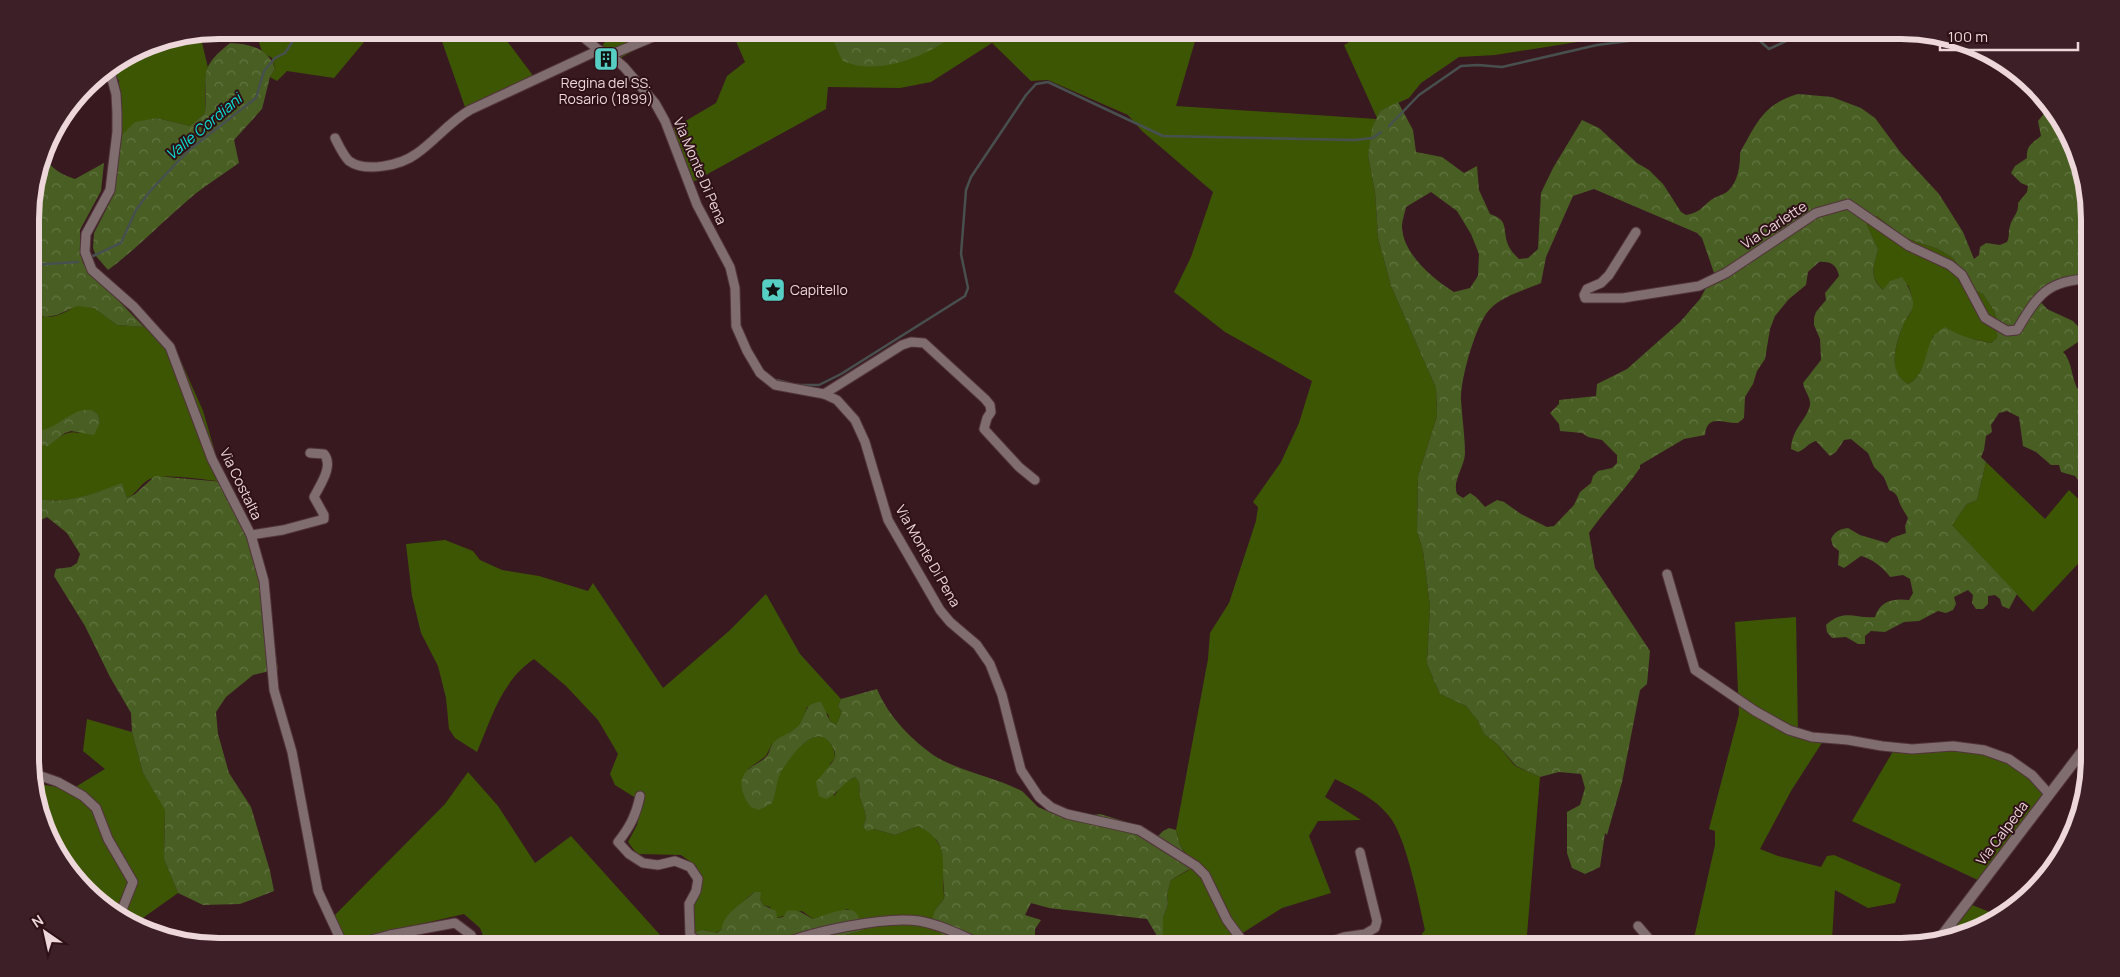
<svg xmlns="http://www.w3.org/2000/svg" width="2120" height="977" font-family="Manrope,sans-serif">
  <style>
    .grass { fill: #3d5604 }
    .forest { fill: url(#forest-crowns); fill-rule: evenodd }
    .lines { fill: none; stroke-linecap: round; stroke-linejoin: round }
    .stream { stroke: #48504f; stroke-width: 2.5 }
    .minor-casing { stroke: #52343a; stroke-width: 11 }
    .tertiary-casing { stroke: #52343a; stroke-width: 12 }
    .minor { stroke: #7f6d70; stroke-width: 9 }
    .tertiary { stroke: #7f6d70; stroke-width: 10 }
    .labels { text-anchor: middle; stroke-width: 4; stroke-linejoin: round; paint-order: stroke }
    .poi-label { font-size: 14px; fill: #edd7da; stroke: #2e1017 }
    .street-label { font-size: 14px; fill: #edd7da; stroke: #2e1017 }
    .water-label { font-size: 15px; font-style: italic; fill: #09e3d5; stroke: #2e1017 }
    .rim { fill: none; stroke: #edd7da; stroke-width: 6 }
  </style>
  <defs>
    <pattern id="forest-crowns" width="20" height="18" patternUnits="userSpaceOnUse" patternTransform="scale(1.25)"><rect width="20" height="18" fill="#485e23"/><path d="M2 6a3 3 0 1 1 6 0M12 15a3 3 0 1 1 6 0" fill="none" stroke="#637442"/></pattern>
  </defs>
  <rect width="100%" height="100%" fill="#391920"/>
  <g class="grass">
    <polygon points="255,30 374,30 334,78 287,71 277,81 270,77 275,69 272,58 262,52"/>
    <polygon points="438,30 504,30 501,33 534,77 466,110"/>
    <polygon points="610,30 674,30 622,57 613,64 599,54"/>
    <path d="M731,30H1338L1341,34L1198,31L1176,106L1376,119L1368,156L1375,192L1378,238L1391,286L1436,388L1437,416L1418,476L1417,531L1423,551L1430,606L1427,664L1440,694L1466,706L1478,721L1484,734L1497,744L1515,766L1540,777L1526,947H1420L1422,934L1425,930C1419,903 1406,836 1389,816C1376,799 1353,788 1335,779L1325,797L1361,820L1318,821L1309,836L1331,893L1282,908L1241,934L1238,942L1163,946V918L1168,904L1167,894L1171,880L1189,870L1188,857L1180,845L1176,830L1208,659L1210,633L1229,603L1256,521L1258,507L1253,502L1281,462L1299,423L1312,381L1225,332L1174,292L1191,257L1213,192L1142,131L1128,115L1048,80L1031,81L992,43L931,82L900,88L828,87L826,109L693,182L672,129L716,103L727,76L745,62Z"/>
    <polygon points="1370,30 1689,30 1634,33 1495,55 1459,57 1421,83 1409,98 1380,111 1377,118 1344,45"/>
    <path d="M200,34L208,68C203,77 206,100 205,113L190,126L157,118L121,136L119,81L110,67L147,44Z"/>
    <path d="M1877,216L1905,238L1938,249L1953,258L1974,290L1983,294L1994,311L1998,323L1997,338L1991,343L1962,337L1933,336C1928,352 1924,376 1908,384C1884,370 1898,342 1904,321C1916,311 1913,296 1908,285L1888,286L1883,290C1868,275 1874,267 1878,249L1867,225L1870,217Z"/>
    <path d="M77,305L94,308L117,325L144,327L173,343L203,411L224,482C206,480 163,472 148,480C140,485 136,494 127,498L122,484C95,493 65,506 36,498L31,505V447L33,445C55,450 59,428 79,433L100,422L98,414L92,410L46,431H31V316C37,314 41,317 47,317C58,317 68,311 77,305Z"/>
    <polygon points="1986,462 2045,519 2069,490 2089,509 2089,552 2033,612 1952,525 1967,504 1977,500"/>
    <path d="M445,540L473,551L480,560L502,570L539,576L588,591L593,583L663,688L729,631L766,594L800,654L841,699L838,706L842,712L836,725L830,721L828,714L807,707L802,721L797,728L772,744L766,756L748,769L772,803C775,794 775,785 778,777C783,764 810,728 825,738C832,743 835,750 835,758L830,764L834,796L843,784L855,777L859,782L860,798L865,812L866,819L863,826L895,835L918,826L932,833L941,848L945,865L943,874L944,899L935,910L948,938L957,947H796L798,941L834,938L861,931L858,917L848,909L813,919L802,911L776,918L770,907L763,905L760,899V892H754L732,912L722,929L716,933L702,930L695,932L689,917L702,888V878L696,866L681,855L637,854L628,842L637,825L642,802L615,785L610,774L618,754L598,720L566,686L534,659C502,680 491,719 477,752L455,738L449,729L446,698L438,666L421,633L412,596L406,544Z"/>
    <polygon points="1796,617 1798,732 1825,738 1791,791 1760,849 1778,856 1821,867 1827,856 1834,855 1901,884 1895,903 1868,908 1835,890 1832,940 1830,947 1692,947 1715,845 1715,831 1709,829 1739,714 1735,622"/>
    <polygon points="87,719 132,732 143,773 165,809 164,859 178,893 133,925 104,908 69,873 44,831 39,810 38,784 72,789 105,769 83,751"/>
    <polygon points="1953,746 2008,760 2050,795 1982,882 1852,821 1895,748"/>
    <polygon points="468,772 498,806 535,863 571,836 670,946 488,947 480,928 464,914 356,939 342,946 331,919 445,804"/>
    <polygon points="1967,903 2002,917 1962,937 1937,942"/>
    <polygon points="1587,941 1597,947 1535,947"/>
  </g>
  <g class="forest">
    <path d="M823,30H960C937,51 894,70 862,66C856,66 849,63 843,61C835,48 837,40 823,30Z"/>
    <path d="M230,43C250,44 269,48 275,69L270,77L262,109L234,140L239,163C225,173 209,183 195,194C165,219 139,247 108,270L96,256L93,248L94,233L114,194L121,136L135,122L157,118L190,126L205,113C208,75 196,70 230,43Z"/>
    <path d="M1798,94L1832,97L1861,108L1875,118L1901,153L1939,194L1963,232L1974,259L1979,255L1980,247L1986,243L2000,245L2007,242C2010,236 2008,232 2010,226C2012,217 2019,214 2018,203L2027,192L2028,186L2021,183L2011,173L2015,166L2027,158C2026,146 2032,143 2041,136L2038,121L2047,110L2045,103L2046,99L2051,104L2076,147L2084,178L2083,188L2088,198L2089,277C2062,280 2053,274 2040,301L2047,309L2073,321L2086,335L2081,340L2063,352C2076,365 2069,391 2089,399V486L2084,487L2075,476L2061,472L2059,465H2051L2036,452L2023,446L2019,417L2007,411L1999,413L1991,425L1992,432L1986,436L1984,450L1981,457L1986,462L1977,500L1967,504L1952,525L2017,594L2009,609L2002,606L2000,599L1995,595L1988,596V604L1983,609H1976L1972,603L1973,595L1968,590L1954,597L1956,604L1953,610L1946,613L1938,611L1919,621L1904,622L1885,632L1871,631L1865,636V644H1858L1846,637L1832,638L1827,632L1826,625C1844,608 1855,619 1875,617C1880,601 1893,598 1909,600L1913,593L1910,579L1903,575L1890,577C1883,567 1872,559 1861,556L1844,568L1838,565L1839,551L1833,546L1831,539C1835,531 1840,529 1848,528L1860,535L1887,543L1892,538L1906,533L1905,526L1908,518C1906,514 1903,510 1901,506C1897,498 1899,494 1889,490L1884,477L1874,467L1868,453L1851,439L1844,440L1836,452L1830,456L1816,441C1808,443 1806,449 1798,452L1791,449C1792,428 1807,420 1810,405C1811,397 1804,391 1803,383L1821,360L1820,339L1814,325V318L1816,312L1826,300L1825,293L1839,276C1837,265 1830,261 1819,262L1808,272L1806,285L1789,299L1775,316L1770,329L1765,359L1757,371L1753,384L1745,397L1744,418L1738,423C1724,424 1707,413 1705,435L1684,439L1640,465V468C1624,491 1605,510 1589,533L1595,568L1650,651L1647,684L1640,690L1622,782L1607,835L1605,833L1600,867L1585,874L1572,868L1567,853V812L1580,805L1585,788L1581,774L1559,772L1540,777L1516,766L1497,744L1484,734L1478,721L1466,706L1440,694L1427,664L1430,606L1423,551L1417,531L1418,476L1437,416L1436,388L1391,286L1378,238L1375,192L1368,156L1372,128L1380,111L1398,102L1413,130L1416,152L1442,157L1464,173L1477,166L1479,190L1490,214C1508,220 1503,227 1507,242C1509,249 1514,254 1519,259L1528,258L1538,249L1541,193L1553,168L1582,120L1599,128L1637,163L1649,170L1663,184L1681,212L1686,215C1699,213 1702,207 1711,200C1716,196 1724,195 1728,191C1738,182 1740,166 1740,155C1740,150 1746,143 1748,138C1761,114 1771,102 1798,94ZM1594,189L1697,233L1702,238L1714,273L1700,299L1680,322L1627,369L1597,384L1596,396L1559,400V404L1550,413L1559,424L1560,431L1582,433L1588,437L1602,440L1617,455V463L1612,468L1598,471L1593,476L1591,483L1580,492L1574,505L1554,526L1547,527L1521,514L1504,502L1497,500L1485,507L1476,497L1470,493L1463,498L1457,494C1452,481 1464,468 1465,454C1465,436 1462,418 1461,400C1460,380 1476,323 1490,309C1502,296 1525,290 1541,283L1546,257L1573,196ZM1431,192L1457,211L1471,234L1479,254L1478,276L1470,288L1454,292C1433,279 1403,254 1402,227C1402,220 1405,213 1406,207ZM1877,216L1905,238L1938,249L1953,258L1974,290L1983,294L1994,311L1998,323L1997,338L1991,343C1973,340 1960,336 1945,327C1941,330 1935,333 1933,337C1924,353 1926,375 1908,384C1886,371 1896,343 1904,323C1907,316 1914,311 1913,302C1912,293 1907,284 1902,277L1890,281L1883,290C1868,276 1874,267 1878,249L1867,225L1870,217Z"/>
    <path d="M44,157C51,168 62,175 75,179L104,163L101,191L80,230V251L83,263L90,271L144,327L117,325L94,308L77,306L57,315L46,317L37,315L31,316L30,206Z"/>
    <path d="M84,410H92L98,414L100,422L94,435L71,431L65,433L48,446L33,445L31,447V431C55,432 63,415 84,410Z"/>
    <path d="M155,476L224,482L264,573L278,669L253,675L226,697L216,712L218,734L229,773L251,807L270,871L274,891L240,904L203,905L178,893L164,859L165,810L143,773L132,732L131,713L110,677L85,626L54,576L56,569L71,567L77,563L80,554L67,533L47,517L39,521V535L34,547L31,548V505L36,498C65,506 95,493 122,483L127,498L135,494Z"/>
    <path d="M877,689C888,716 913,742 938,758C957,769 990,777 1011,786L1022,791L1038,807L1066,819L1100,814L1140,826L1157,837L1163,831L1169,828L1176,830L1180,845L1193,867L1171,880L1167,894L1168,904L1163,918V946L1147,919L1049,908L1031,903L1025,915L1041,920L1035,929V947H957L941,934L932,920L935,910L944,899C945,891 943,883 943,875C944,850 942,838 918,826L895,835L874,829L867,831L863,826L866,819L865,812L860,798L859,782L855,777C843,782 838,794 826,799L819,796L816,782C821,776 833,763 835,757C836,752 833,747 830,743C815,723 793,754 784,767C776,777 777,791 772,803L759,810L751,807C745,799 740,790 742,779C746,766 759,765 767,756C770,752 770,746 774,742C780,736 789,734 796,728C808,718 801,703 821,702L830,721L836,725L842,712L838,706L841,699Z"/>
    <path d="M754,892H761L760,899L763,905L776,911L777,918L783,917L787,911C800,909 803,914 813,919C823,916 848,905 855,912C860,916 860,925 861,931L834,938L798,941L796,947H668L685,940L698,942L695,932L702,930L717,933L722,929C723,913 743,904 754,892Z"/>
  </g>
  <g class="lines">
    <g class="stream">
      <polyline points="1739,30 1752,34 1769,49 1810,30"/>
      <polyline points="1389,126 1419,95 1461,66 1478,65 1502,67 1597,45 1645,39 1682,39 1700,30"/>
      <polyline points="93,256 121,243 136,210 150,191 189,150 256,98 264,71 275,58 285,53 300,30"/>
      <polyline points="31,265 78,262"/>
      <polyline points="777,380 797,385 819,385 841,374 965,296 968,288 961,254 966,190 971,177 1026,95 1036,84 1048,82 1163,136 1354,140 1373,138 1381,132"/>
    </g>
    <defs>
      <g id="minor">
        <polyline points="574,30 599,50 610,55 624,67 655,103 665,121 697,205 730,267 735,288 736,326 747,351 760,373 775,385 824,394 837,400 855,420 865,442 888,520 940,610 950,622 977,645 990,664 1002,695 1021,770 1039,797 1051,807 1067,814 1139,830 1196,866 1205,875 1227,920 1247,947"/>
        <polyline points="610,55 670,30"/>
        <polyline points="109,68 116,94 117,113 117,132 110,190 86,234 85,252 92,270 134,307 170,347 212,459 251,535 264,581 274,690 292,752 318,891 344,947"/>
        <path d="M335,138C339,146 343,155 349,161C366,173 401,165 416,154C435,141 449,122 470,110L599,50"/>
        <path d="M1636,232L1609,275L1601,283L1587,289L1584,295L1585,298H1623L1699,286L1726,273L1816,213L1848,204L1909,246L1950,265L1962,275L1985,318L2007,331L2017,330C2037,297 2046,280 2089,279"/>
        <polyline points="824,394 902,345 911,342 924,343 985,399 990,405 991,412 987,418 984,429 1019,467 1035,480"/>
        <path d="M251,535L283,530L324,519V515L314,497C320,485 334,466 324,454L310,453"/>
        <polyline points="1667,574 1695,670 1755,711 1789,730 1812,737 1848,740 1882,746 1912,749 1953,746 1984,750 2009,759 2032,775 2049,794"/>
        <polyline points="32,773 58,782 83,796 96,808 108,839 133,882 119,917"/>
        <path d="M640,796C636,815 630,827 618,842L629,854L643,863L658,865L675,861L690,867L698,879L696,891L689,904L690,936L708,947"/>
        <polyline points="1638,926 1656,947"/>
        <polyline points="390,935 455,923 471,935 476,947"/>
        <polyline points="344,947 390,935 397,940 425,947"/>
        <path d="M776,947C808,932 885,916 919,921C943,925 966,938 988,947"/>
        <polyline points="1315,947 1344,937 1365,934 1375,928 1377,921 1360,852"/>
      </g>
      <polyline id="tertiary" points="1937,942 2090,741"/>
    </defs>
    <use href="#minor" class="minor-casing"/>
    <use href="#tertiary" class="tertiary-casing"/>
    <use href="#minor" class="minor"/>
    <use href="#tertiary" class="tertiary"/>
  </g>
  <defs>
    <symbol id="building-square" viewBox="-11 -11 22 22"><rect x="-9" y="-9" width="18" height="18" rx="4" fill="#56cec3" stroke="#2e1017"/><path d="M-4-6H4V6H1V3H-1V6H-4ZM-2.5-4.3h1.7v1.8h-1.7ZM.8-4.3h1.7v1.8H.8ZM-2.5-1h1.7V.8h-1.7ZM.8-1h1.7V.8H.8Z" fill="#111"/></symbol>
    <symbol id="sight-square" viewBox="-11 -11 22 22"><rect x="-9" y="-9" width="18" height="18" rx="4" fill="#56cec3" stroke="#2e1017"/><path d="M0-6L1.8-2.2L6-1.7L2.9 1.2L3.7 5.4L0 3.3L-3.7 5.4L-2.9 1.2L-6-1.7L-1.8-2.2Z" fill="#111"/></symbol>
  </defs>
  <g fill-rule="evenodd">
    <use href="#building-square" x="592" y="45" width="28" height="28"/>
    <use href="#sight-square" x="759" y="276" width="28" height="28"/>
  </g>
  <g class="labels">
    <g class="poi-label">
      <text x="606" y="88">Regina del SS.<tspan x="606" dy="16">Rosario (1899)</tspan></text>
      <text x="790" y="295" text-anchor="start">Capitello</text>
    </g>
    <g class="street-label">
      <text transform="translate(700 171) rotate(67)" y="5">Via Monte Di Pena</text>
      <text transform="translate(1774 225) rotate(-33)" y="5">Via Carlette</text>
      <text transform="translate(241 484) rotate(64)" y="5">Via Costalta</text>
      <text transform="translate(928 556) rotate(60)" y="5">Via Monte Di Pena</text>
      <text transform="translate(2002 833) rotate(-53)" y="5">Via Calpeda</text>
    </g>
    <g class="water-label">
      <text transform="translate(204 127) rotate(-40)" y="5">Valle Cordiani</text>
    </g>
  </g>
  <path d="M0 0H2120V977H0ZM219 39H1901A180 180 0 0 1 2081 219V758A180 180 0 0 1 1901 938H219A180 180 0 0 1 39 758V219A180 180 0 0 1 219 39Z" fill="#3d2027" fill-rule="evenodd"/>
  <path class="rim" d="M219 39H1901A180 180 0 0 1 2081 219V758A180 180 0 0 1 1901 938H219A180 180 0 0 1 39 758V219A180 180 0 0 1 219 39Z"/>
  <g transform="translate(45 932) rotate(326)" stroke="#2e1017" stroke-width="4" paint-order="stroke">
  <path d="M0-4L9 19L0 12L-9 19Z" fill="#edd7da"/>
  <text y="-8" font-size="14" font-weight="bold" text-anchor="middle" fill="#edd7da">N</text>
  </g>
  <path d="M1940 42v8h138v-8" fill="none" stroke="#edd7da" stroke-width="2.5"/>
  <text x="1948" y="42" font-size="15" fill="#edd7da" stroke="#2e1017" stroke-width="4" paint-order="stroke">100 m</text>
</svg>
